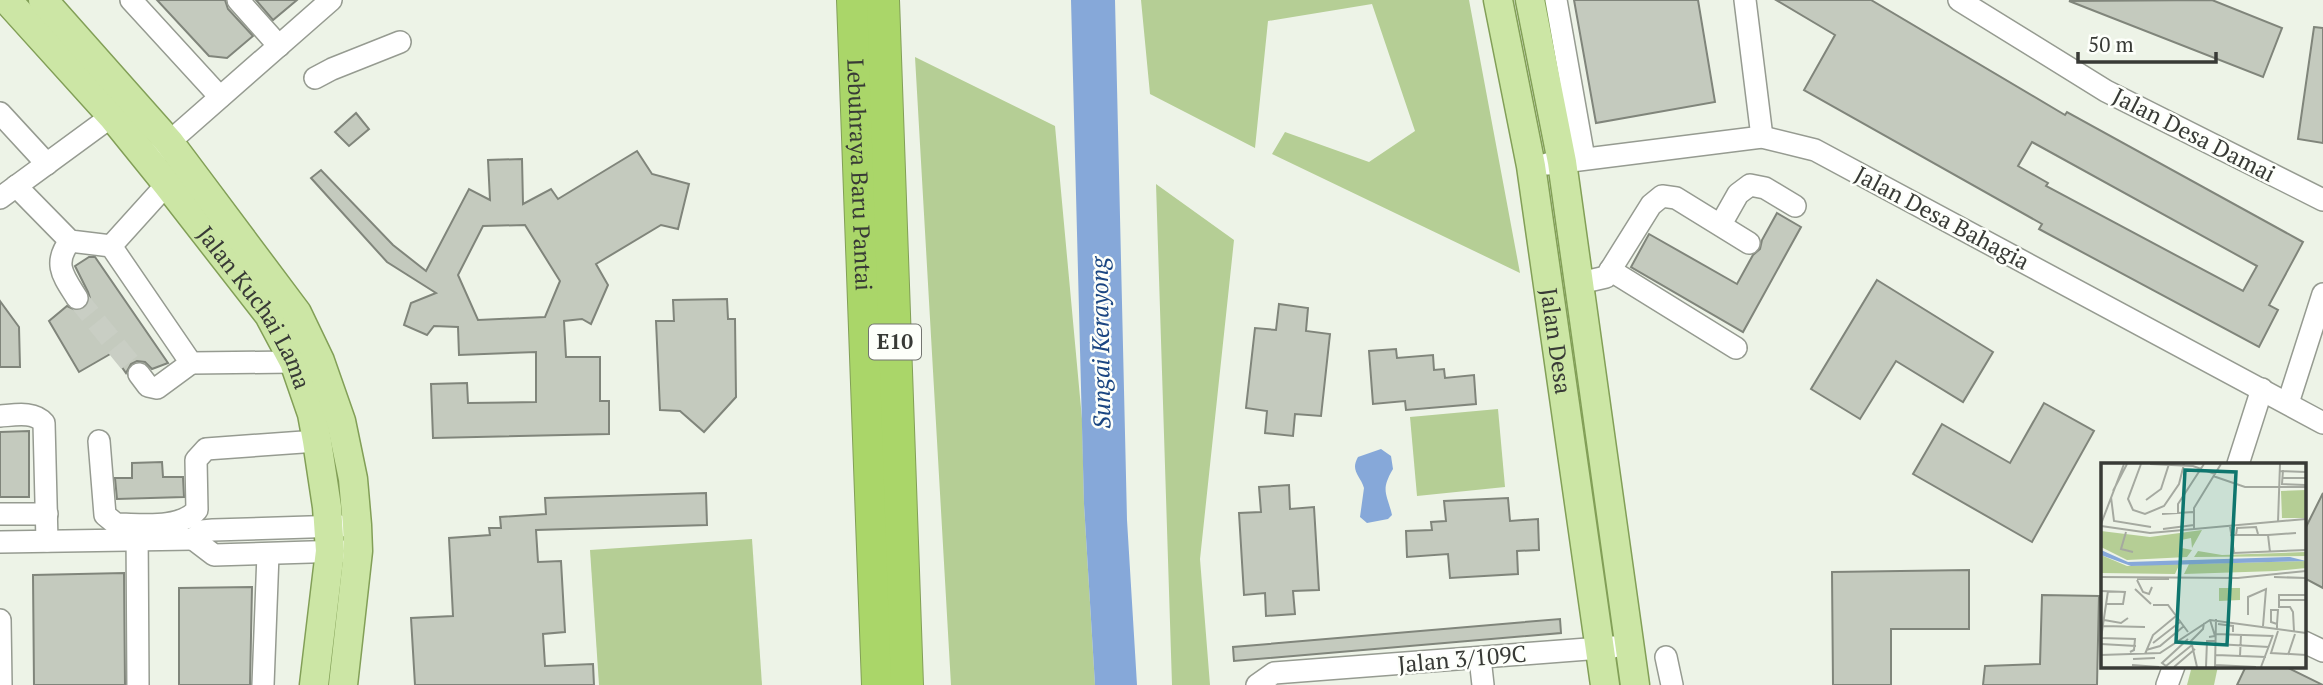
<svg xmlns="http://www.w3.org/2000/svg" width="2323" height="685" font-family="'PT Serif',serif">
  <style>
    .green { fill: #b5ce95 }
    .water { fill: #86a8d9 }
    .building { fill: #c4cabe; stroke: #80857b; stroke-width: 2; fill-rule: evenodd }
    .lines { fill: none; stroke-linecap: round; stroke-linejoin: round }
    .minor-tunnel { stroke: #c9cec4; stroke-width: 21; stroke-dasharray: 21 10; stroke-linecap: butt }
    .minor-casing { stroke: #969b91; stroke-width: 24 }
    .major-casing { stroke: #829f57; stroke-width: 31 }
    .highway-casing { stroke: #829f57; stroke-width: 34 }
    .minor { stroke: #fff; stroke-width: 21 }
    .major { stroke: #cce6a5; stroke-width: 28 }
    .highway { stroke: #aad669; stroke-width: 32 }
    .labels { text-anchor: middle; stroke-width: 5; stroke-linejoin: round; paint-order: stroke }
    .shield { fill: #fdfffa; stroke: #737571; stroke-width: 2 }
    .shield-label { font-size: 21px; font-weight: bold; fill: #383a36 }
    .street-label { font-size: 23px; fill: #383a36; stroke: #fdfffa }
    .water-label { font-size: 24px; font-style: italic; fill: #1b4682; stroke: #fdfffa }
    .inset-road { fill: none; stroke: #a5a9a0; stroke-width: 2 }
    .view { fill: #0f766e; fill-opacity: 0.15; stroke: #0f766e; stroke-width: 3.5 }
    .inset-edge { fill: none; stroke: #383a36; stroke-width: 3.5 }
  </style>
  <rect width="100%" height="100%" fill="#edf3e7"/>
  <g class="green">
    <polygon points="1141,0 1469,0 1520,273 1272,154 1285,132 1369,162 1415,131 1372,4 1268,21 1255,148 1150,94"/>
    <polygon points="915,57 1055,126 1082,419 1084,504 1095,685 951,685"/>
    <polygon points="1156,184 1234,240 1200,559 1210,685 1172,685"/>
    <polygon points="1498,409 1505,487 1417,496 1410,417"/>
    <polygon points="752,539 762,685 599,685 590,550"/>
    <polygon points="2192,666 2218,666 2214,685 2187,685"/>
  </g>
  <g class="water">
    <polygon points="1071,0 1115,0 1127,520 1137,685 1095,685 1084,504"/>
    <path d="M1381,449L1391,456L1393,469C1380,491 1387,493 1392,515L1388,519L1367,523L1360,517L1364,488C1360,475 1350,471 1358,457Z"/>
  </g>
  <g class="building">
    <polygon points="157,0 225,0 228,9 253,36 227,58 209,56"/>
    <polygon points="256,0 297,0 273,20"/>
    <polygon points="1574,0 1698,0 1715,102 1596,123"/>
    <path d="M1776,0H1871L2065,115L2067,112L2303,242L2269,305L2278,310L2259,347L2039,229L2042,224L1804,90L1835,35ZM2032,142L2257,266L2243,291L2046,186L2048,183L2018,166Z"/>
    <polygon points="2212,0 2282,28 2263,77 2069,1"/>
    <polygon points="2314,27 2323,28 2323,143 2298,139"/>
    <polygon points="356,113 369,129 349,146 335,132"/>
    <path d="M637,151L652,174L689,184L678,229L661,225L596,264L608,285L591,324L582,319L564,321L566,357H600V401H609V434L433,438L431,384L467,383L468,403L536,402V352L459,355L458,327L434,326L427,335L404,325L411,303L436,293L387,262L311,178L321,170L393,245L426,271L469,189L490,200L488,160L522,159L523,204L551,189L558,199ZM525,225L560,281L545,317L478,320L458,275L483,226Z"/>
    <polygon points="1777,213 1801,227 1743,332 1631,267 1649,234 1737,284 1753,255 1760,249 1762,240"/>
    <polygon points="89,257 95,257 168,363 152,369 145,362 137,361 131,364 126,373 112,353 79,372 49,321 67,306 78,311 88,305 90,298 88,292 75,266"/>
    <polygon points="1877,280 1993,352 1963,402 1896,361 1860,419 1811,389"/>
    <polygon points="727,299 728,319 735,319 736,397 704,432 680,411 660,410 656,321 674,321 673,300"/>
    <polygon points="0,301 19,327 20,367 0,367"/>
    <polygon points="1279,304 1308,308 1306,331 1330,334 1321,416 1295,414 1293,436 1265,433 1267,411 1246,408 1255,328 1276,330"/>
    <polygon points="1396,349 1397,358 1433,355 1434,370 1444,369 1445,378 1474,375 1476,404 1406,410 1405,401 1373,404 1369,351"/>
    <polygon points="2044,403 2094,431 2032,542 1913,474 1942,424 2010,463"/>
    <polygon points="29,431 29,497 0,497 0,432"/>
    <polygon points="162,462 163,477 183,477 184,497 117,499 115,478 132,478 132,463"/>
    <polygon points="1289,485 1290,509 1314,507 1319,590 1293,591 1295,614 1266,616 1265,593 1244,595 1239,513 1261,512 1259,487"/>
    <polygon points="706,493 707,525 536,530 538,562 561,561 565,632 543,634 545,666 593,664 594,685 415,685 411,618 453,616 449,538 490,535 489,528 501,528 500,517 546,514 545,498"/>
    <polygon points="2323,493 2323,588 2304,578 2304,531"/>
    <polygon points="1508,498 1510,521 1538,519 1539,550 1517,551 1518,574 1450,578 1448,554 1407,557 1406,531 1432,530 1431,522 1446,521 1444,501"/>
    <polygon points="1969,570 1969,629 1891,629 1891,685 1833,685 1832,572"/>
    <polygon points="124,573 125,685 34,685 33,575"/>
    <polygon points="252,587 250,685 179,685 179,588"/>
    <polygon points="2042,595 2099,596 2097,685 1983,685 1985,666 2040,664"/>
    <polygon points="1560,619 1561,633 1234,661 1233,647"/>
    <polygon points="2246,666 2284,666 2323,685 2237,685"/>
  </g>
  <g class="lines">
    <polyline class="minor-tunnel" points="77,298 139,374"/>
    <defs>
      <g id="minor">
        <polyline points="131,0 220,97"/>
        <polyline points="238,0 279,46"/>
        <polyline points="1556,0 1584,158"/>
        <polyline points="1745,0 1762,137"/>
        <polyline points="1959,0 2106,91 2323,200"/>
        <polyline points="315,78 332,69 400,42"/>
        <polyline points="0,113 47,164"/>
        <polyline points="159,151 331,0"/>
        <polyline points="1547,164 1762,137 1815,150 2323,423"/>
        <polyline points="16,186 70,241 111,246 191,363 294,362"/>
        <polyline points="0,198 112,116"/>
        <polyline points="1721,224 1738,194 1750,185 1765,188 1795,206"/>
        <path d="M70,241C52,264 64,277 77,298"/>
        <polyline points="111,246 167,184"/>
        <polyline points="1610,270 1736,348"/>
        <polyline points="1580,283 1606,277 1651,205 1662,196 1676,198 1749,243"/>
        <polyline points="139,374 148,386 157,388 191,363"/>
        <polyline points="2288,403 2323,294"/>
        <path d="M0,416C15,415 34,411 44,423L47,541"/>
        <path d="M99,441L105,515L116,524C141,524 179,530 197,510L196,460L206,449L317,441"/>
        <polyline points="2238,464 2262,389"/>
        <polyline points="0,514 47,514"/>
        <polyline points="137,526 138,685"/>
        <polyline points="193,539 214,555 343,551"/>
        <polyline points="0,542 193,539 202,531 213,530 341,526"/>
        <polyline points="0,620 1,685"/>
        <polyline points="2304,642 2323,651"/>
        <polyline points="1666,657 1672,685"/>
        <polyline points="1480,658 1483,685"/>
        <polyline points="263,685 268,554"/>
        <polyline points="1257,685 1274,673 1614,647"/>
        <polyline points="2167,685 2174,666"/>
      </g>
      <g id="major">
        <path id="s1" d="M7,0L112,116L167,184L269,315L294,362L312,414L317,441L327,507L330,551L314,685"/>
        <polyline points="43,0 169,142 199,182 297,313 320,361 341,421 353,479 357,525 358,551 343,685"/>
        <path id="s2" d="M1498,0L1531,166L1605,685"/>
        <polyline points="1530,0 1562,162 1635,685"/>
      </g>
      <g id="highway">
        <path id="s3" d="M853,0L878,685"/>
        <polyline points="883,0 907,685"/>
      </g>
    </defs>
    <use href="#minor" class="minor-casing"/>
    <use href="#major" class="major-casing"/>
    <use href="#highway" class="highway-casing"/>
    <use href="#minor" class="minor"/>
    <use href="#major" class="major"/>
    <use href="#highway" class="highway"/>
  </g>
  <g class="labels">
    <rect class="shield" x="869" y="324.5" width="52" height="35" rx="5"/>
    <g class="shield-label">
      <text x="895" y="349">E10</text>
    </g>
    <g class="street-label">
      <text transform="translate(2194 135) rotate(27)" y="8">Jalan Desa Damai</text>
      <text dy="8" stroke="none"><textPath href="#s3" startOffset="175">Lebuhraya Baru Pantai</textPath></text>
      <text transform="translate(1942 218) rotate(28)" y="8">Jalan Desa Bahagia</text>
      <text dy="8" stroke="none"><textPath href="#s1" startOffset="396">Jalan Kuchai Lama</textPath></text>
      <text dy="8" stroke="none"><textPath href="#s2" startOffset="346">Jalan Desa</textPath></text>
      <text transform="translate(1462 659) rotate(-5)" y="8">Jalan 3/109C</text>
    </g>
    <g class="water-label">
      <text transform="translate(1101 343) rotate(-91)" y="8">Sungai Kerayong</text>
    </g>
  </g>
  <g transform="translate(2101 463)">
    <rect width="205" height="205" fill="#edf3e7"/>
    <path d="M205,27V55H181L180,28ZM101,67L91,85L90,75L80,77L81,85L91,87L86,94L26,97L0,84V68L49,74ZM97,88L121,92L205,89V93L93,94ZM0,92L26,103L79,100L74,111L0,110ZM205,98V105L175,108L83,111L88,101ZM118,125H139V137L118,138Z" fill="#b5ce95"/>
    <path d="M0,87L27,99L189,94L205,98L30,103L0,92Z" fill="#86a8d9"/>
    <path class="inset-road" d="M40,1L27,36L32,47L44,51L63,43L78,21L83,1M49,1L92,3L114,11M182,7L181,21L204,22M179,8L205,9M112,13L144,24H205M181,15H205M12,28L26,1M10,34L13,58L50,64M45,37L60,26L68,1M77,50V41L103,1M61,51L92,49M177,59L179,1M0,61L23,1M0,63L49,70L205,56M129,63L133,90L205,87M62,66L93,62M93,66V45L120,1M25,69L20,86L32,89M129,72H167L169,89M135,72L136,65L155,64L157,71M167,72L195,70M0,114L137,115L205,108M173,114L205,115M36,116H68M36,117L42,129L48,131L51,124M34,126L50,141M0,128L24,129L22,141H5M178,137H205M52,142H67L87,169M147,152V134L165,126L162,163M3,157L20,160L27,155M117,161L132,163V169M2,163L44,164M176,165V161L177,147H170V159L176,161M177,168L170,190L205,192M193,168L192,149L189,144H178V132H205M114,171L172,173M108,174L114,173L109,157M0,175L34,176L33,187L29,189M0,175L7,128M87,176L61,200L65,203L91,182M89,179L102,166L103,160M52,180L79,159M0,181L35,183M115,181L168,184M91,182L96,204M45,187L59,183L83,163M44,191L52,172L75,153M0,192L59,190L109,157L205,170M115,192L165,194M187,192L194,171M139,193L140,172M32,196L54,195M31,202L58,204M114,202L155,204M73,204L94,186M105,204L106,178H115M114,204L115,156M160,204L172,172"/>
    <path class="view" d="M84,7L135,9L126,182L75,179Z"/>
    <rect width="205" height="205" class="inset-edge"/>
  </g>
  <path d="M2078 52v10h138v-10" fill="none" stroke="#383a36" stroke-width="3.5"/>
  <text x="2088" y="52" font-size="21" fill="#383a36" stroke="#fdfffa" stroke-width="5" paint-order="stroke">50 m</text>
</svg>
